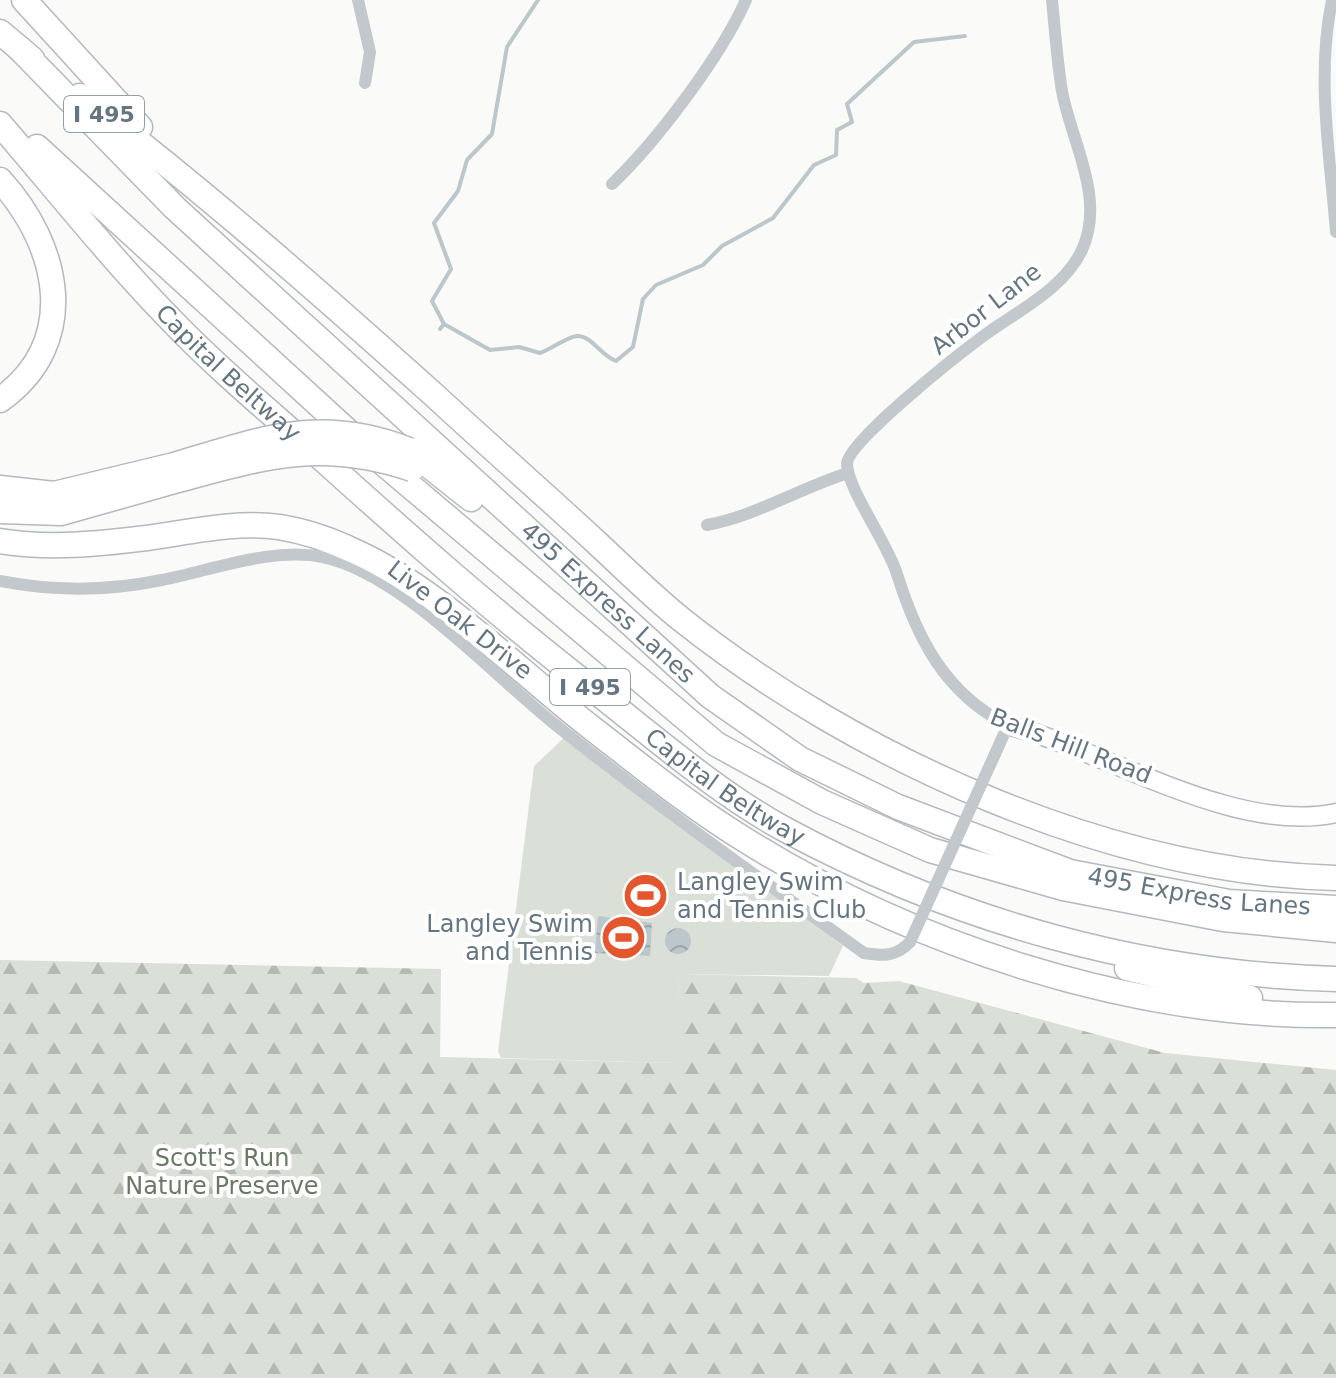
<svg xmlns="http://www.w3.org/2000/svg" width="1336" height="1378" font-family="'DejaVu Sans',sans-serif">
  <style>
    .forest { fill: url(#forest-firs) }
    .pitch { fill: #dadfd7 }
    .water { fill: url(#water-waves) }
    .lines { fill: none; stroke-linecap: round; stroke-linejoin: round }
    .stream { stroke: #bbc7cb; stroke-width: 4 }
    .secondary-casing { stroke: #b3babf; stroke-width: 21 }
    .highway-casing { stroke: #b4b9bd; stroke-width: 27 }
    .street { stroke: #c3c8cc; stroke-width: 12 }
    .secondary { stroke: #fff; stroke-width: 18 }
    .highway { stroke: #fff; stroke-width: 24 }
    .highway-bridge-casing { stroke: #b4b9bd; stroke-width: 27; stroke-linecap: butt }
    .street-bridge { stroke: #c3c8cc; stroke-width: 12 }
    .highway-bridge { stroke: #fff; stroke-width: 24 }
    .labels { text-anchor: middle; stroke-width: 8; stroke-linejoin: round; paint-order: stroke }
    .shield { fill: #fff; stroke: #939fa8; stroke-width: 2 }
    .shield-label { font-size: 22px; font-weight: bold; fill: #657683 }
    .street-label { font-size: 24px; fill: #657683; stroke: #fff }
    .poi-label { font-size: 24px; fill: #657683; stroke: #fff; text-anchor: start }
    .park-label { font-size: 24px; fill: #687a64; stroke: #fff }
  </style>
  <defs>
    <pattern id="forest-firs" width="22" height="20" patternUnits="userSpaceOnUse" patternTransform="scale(2)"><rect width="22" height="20" fill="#dadfd7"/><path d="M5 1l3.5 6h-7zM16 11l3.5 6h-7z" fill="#b4b9b4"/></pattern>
    <pattern id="water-waves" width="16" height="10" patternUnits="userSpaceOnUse" patternTransform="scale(2)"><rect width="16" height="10" fill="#bbc7cb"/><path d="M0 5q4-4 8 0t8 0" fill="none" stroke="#9ca6aa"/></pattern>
  </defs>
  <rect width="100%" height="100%" fill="#fafaf8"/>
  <polygon class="forest" points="0,960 441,969 440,1057 676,1063 679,974 856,978 864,983 899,981 1165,1053 1336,1070 1336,1378 0,1378"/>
  <polygon class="pitch" points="567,735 843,946 829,976 679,974 677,1063 501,1058 498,1051 534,766"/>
  <g class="water">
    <polygon points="598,916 652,923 650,956 595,953"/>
    <circle cx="678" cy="941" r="13"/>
  </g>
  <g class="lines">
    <g class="stream">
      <polyline points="444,324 432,301 451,269 434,223 458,191 467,160 492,134 507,47 538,0"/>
      <path d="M440,329L444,324L490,350L519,347L540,353C551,349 567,337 577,336C591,335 600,355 616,361L633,347L643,299L656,285L703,265L722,246L773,218L814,165L836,155L837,130L852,122L847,104L914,42L965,36"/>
    </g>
    <defs>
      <path id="secondary" d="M1008,725C1106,751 1235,835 1336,813"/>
      <g id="highway">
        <polyline points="24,0 140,127"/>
        <polyline points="0,32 32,59"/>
        <path id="s1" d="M20,49L175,208L710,696L800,759L898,807L1070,872L1229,902L1336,908"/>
        <path d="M80,96C203,190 319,292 434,395C488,445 543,493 597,543C625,569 652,596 682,620C857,759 1110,873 1336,878"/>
        <path id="s2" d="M0,124C57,190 112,260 173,322C218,369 270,412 318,455C408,536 498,616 594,690C654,737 719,794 786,830C955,921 1144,974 1336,979"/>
        <polyline points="37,147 377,458 716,744 822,802 930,850 1063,888 1223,919 1336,930"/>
        <path d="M0,180C60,246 81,342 0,400"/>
        <polyline points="409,450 471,499"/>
        <polyline points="0,488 54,494 174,465"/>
        <polyline points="0,511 61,513 178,480"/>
        <path d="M0,541C49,549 98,544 147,538C191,532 235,521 279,527C305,531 333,541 356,552C440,590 519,672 593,729C641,766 690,806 742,838C912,945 1134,1018 1336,1015"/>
        <polyline points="1127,968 1250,998"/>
      </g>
    </defs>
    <use href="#secondary" class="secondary-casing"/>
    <use href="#highway" class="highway-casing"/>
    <g class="street">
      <polyline points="358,0 370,52 365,83"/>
      <path d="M1332,0C1316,77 1330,154 1336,232"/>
      <path d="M612,184C657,141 721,56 746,0"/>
      <path d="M707,525C756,516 800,488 848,473"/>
      <path d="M0,581C55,592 108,591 162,580C213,570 271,547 323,557C400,573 491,673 552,722C653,803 759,878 864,953C883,956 896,957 910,942"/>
      <path d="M995,754L1008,725C945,694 917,638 897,574C888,544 847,488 847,464C847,442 959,354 982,337C1017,311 1063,290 1082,250C1106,198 1071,141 1062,91C1057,61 1055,30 1052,0"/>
    </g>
    <use href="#secondary" class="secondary"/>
    <use href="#highway" class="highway"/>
    <defs>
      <g id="highway-bridge">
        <path d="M174,465C261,439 320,415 409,450"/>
        <path d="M178,480C266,456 322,439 412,469"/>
      </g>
    </defs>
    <use href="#highway-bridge" class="highway-bridge-casing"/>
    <polyline class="street-bridge" points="910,942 995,754"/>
    <use href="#highway-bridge" class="highway-bridge"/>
  </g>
  <defs>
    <symbol id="stadium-disc" viewBox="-11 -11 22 22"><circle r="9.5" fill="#e4572e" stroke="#fff"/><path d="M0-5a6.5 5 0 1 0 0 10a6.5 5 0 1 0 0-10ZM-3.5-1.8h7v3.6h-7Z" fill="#fff"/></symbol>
  </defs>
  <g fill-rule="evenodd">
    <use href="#stadium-disc" x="620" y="870" width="51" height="51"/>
    <use href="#stadium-disc" x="598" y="912" width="51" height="51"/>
  </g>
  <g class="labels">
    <g class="shield">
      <rect x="64" y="96" width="80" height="36" rx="6"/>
      <rect x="550" y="669" width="80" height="36" rx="6"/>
    </g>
    <g class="shield-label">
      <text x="104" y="122">I 495</text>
      <text x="590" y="695">I 495</text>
    </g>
    <g class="street-label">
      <text transform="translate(986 309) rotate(-38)" y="8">Arbor Lane</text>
      <text dy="8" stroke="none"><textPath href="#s2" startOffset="338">Capital Beltway</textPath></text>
      <text dy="8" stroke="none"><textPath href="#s1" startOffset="808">495 Express Lanes</textPath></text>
      <text transform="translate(460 620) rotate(38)" y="8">Live Oak Drive</text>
      <text transform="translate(1071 746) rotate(21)" y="8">Balls Hill Road</text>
      <text dy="8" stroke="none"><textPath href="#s2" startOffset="986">Capital Beltway</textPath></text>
      <text dy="8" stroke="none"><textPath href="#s1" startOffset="1480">495 Express Lanes</textPath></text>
    </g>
    <g class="poi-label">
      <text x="677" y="890">Langley Swim<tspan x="677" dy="28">and Tennis Club</tspan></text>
      <text x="593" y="932" text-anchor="end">Langley Swim<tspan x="593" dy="28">and Tennis</tspan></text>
    </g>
    <g class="park-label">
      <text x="222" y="1166">Scott's Run<tspan x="222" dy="28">Nature Preserve</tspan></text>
    </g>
  </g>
</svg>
